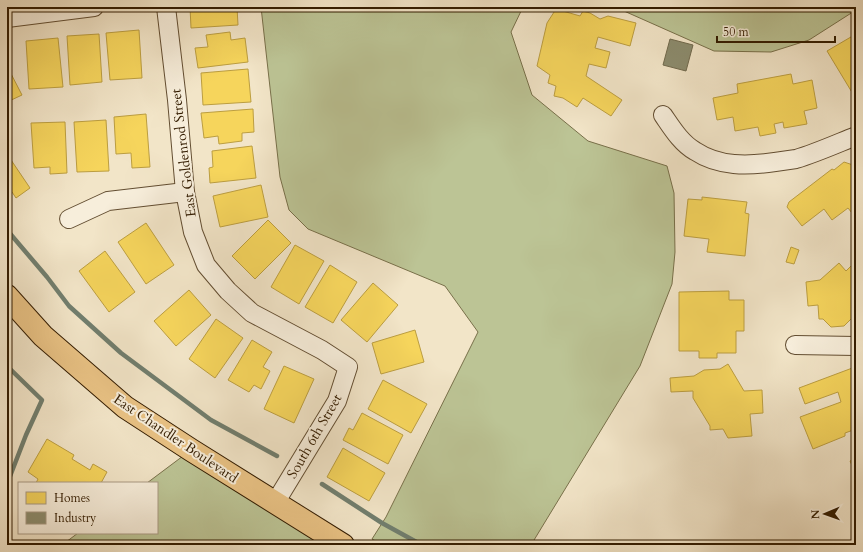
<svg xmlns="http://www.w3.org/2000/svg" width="863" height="552" font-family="Cardo,serif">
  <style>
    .green { fill: #bcc495; stroke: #78704a }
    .homes { fill: #f6d55c; stroke: #bc9e40 }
    .industry { fill: #8c8c6e; stroke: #716a4d }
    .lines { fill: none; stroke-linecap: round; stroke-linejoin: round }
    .stream { stroke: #717e6e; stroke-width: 4.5 }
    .minor-casing { stroke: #634e32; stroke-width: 20 }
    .major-casing { stroke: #331c00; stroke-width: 24 }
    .minor { stroke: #f7eedb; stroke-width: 18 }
    .major { stroke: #e9c284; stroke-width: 22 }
    .labels { text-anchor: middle; stroke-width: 4; stroke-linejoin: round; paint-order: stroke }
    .street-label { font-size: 14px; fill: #331c00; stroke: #f7eedb }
  </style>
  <rect width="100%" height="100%" fill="#f2e5c8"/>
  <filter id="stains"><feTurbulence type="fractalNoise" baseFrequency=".005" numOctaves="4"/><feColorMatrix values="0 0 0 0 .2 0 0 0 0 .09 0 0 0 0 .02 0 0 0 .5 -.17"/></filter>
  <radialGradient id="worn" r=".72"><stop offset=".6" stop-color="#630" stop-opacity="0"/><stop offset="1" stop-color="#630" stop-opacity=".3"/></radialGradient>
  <g class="green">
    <polygon points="261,7 523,7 511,32 532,95 588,141 667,166 674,193 675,252 672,284 640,366 531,545 383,545 372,539 386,517 478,332 445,286 308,229 289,210 280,177"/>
    <polygon points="615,7 856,7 856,10 809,40 771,52 714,51"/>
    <polygon points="191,450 343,545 62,545 78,533 157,533 157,483 147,483"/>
  </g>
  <g class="homes">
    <polygon points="190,7 237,7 238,25 191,28"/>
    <polygon points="556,9 580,16 583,11 590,13 600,19 608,16 636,23 630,46 598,37 595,48 610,52 606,68 589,64 586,76 622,100 611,116 583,98 577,107 563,98 554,96 556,86 548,83 550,75 537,66 547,23"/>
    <polygon points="139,30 142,78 110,80 106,33"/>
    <polygon points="230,32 231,40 245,38 248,62 198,68 195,48 208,47 206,35"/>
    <polygon points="99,34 102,82 70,85 67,36"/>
    <polygon points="856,34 856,99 827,51"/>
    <polygon points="58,38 63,87 29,89 26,41"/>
    <polygon points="7,66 22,95 7,102"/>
    <polygon points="248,69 251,102 203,105 201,73"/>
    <polygon points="791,74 793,84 812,80 817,108 804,111 807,124 784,128 783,122 774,124 776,133 760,136 758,127 735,131 733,117 717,120 713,98 738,93 737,84"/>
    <polygon points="253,109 254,132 242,133 242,141 219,144 218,136 204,138 201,113"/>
    <polygon points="146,114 150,167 132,168 131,153 116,154 114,117"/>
    <polygon points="106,120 109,171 77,172 74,122"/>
    <polygon points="65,122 67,173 50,174 50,167 34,168 31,123"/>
    <polygon points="252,146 256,178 210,183 209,168 213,167 212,151"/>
    <polygon points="7,154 30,188 16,198 12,192 7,195"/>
    <polygon points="844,162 856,166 856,218 848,208 832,220 824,209 802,226 787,207 789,202 832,169 834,170"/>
    <polygon points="261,185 268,217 220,227 213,196"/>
    <polygon points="702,197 747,202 745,213 749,214 745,256 707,252 709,239 684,236 688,199 702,200"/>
    <polygon points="268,220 291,243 255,279 232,256"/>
    <polygon points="146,223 174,265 146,284 118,242"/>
    <polygon points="295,245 324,261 299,304 271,287"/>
    <polygon points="791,247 799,250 794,264 786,262"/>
    <polygon points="105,251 135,292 109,312 79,271"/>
    <polygon points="856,261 856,312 854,312 854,316 844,326 831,327 823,319 819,319 818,305 808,306 806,282 820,280 839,263 846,271"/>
    <polygon points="330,265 357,282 333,323 305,307"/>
    <polygon points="373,283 398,305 367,342 341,320"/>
    <polygon points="189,290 211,315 176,346 154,321"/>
    <polygon points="729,291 729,300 744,300 744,331 736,331 736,353 717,353 717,358 699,358 699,351 679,351 679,292"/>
    <polygon points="216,319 243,338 215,378 189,359"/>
    <polygon points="415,330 424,362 381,374 372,343"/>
    <polygon points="252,340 272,352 263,367 270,371 261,389 254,385 249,392 228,380"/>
    <polygon points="728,364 744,391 762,390 763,413 750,414 752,436 728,438 723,429 710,430 710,426 693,398 693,391 671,392 670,378 694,376 704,370 720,369"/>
    <polygon points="284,366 314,379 294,423 264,409"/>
    <polygon points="855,367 856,371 856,429 845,433 845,436 813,449 800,417 841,402 838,392 805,404 799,388"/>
    <polygon points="383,380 427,404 411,433 368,409"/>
    <polygon points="362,413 403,435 388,464 343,440 349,428 353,430"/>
    <polygon points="47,439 74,455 72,459 90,470 93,464 107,472 101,483 36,483 38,479 28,472"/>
    <polygon points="343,448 385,473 369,501 327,477"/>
    <polygon points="856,458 856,474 850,461"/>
  </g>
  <polygon class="industry" points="670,39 693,45 686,71 663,65"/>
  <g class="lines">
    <g class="stream">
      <polyline points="7,230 47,277 69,306 121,353 211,420 277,456"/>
      <polyline points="7,366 42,400 26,435 7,484"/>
      <polyline points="322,484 382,523 422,545"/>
    </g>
    <defs>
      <g id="minor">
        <polyline points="166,7 177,100 185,192 193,232 206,265 228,291 252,313 322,350 348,367 337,401 275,503"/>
        <polyline points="7,18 94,7"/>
        <path d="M663,115C672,128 681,143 695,151C719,167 748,166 775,162C782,161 789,160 796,159C816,153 836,144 856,136"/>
        <polyline points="69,219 108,201 185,192"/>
        <polyline points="795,345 856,346"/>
      </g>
      <polyline id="major" points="7,296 43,336 125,407 191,450 343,545"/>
    </defs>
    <use href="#minor" class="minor-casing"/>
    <use href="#major" class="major-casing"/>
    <use href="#minor" class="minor"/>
    <use href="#major" class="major"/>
  </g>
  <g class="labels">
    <g class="street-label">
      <text transform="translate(183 153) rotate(-97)" y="5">East Goldenrod Street</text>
      <text transform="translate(314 436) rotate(-60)" y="5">South 6th Street</text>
      <text transform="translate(176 438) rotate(34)" y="5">East Chandler Boulevard</text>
    </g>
  </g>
  <rect width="863" height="552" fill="none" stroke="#f2e5c8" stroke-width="24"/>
  <rect x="8" y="8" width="847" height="536" fill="none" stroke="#331c00" stroke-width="2"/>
  <rect x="12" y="12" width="839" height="528" fill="none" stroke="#331c00"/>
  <rect x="18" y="482" width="140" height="52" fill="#f7eedb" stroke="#a99a83"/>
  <rect x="26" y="492" width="20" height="12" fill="#f6d55c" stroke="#a99a83"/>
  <text x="54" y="502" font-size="12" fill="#331c00">Homes</text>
  <rect x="26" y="512" width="20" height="12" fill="#8c8c6e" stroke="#a99a83"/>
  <text x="54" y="522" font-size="12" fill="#331c00">Industry</text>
  <g transform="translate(825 514) rotate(268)" stroke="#f7eedb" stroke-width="3" paint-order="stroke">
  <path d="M0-3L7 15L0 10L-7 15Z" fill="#331c00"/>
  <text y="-6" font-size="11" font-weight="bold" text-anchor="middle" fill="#331c00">N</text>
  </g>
  <path d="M717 36v6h118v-6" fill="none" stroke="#331c00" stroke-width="2"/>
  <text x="723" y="36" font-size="12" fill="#331c00" stroke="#f7eedb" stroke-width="3" paint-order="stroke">50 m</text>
  <rect width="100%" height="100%" filter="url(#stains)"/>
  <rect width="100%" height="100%" fill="url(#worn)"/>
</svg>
